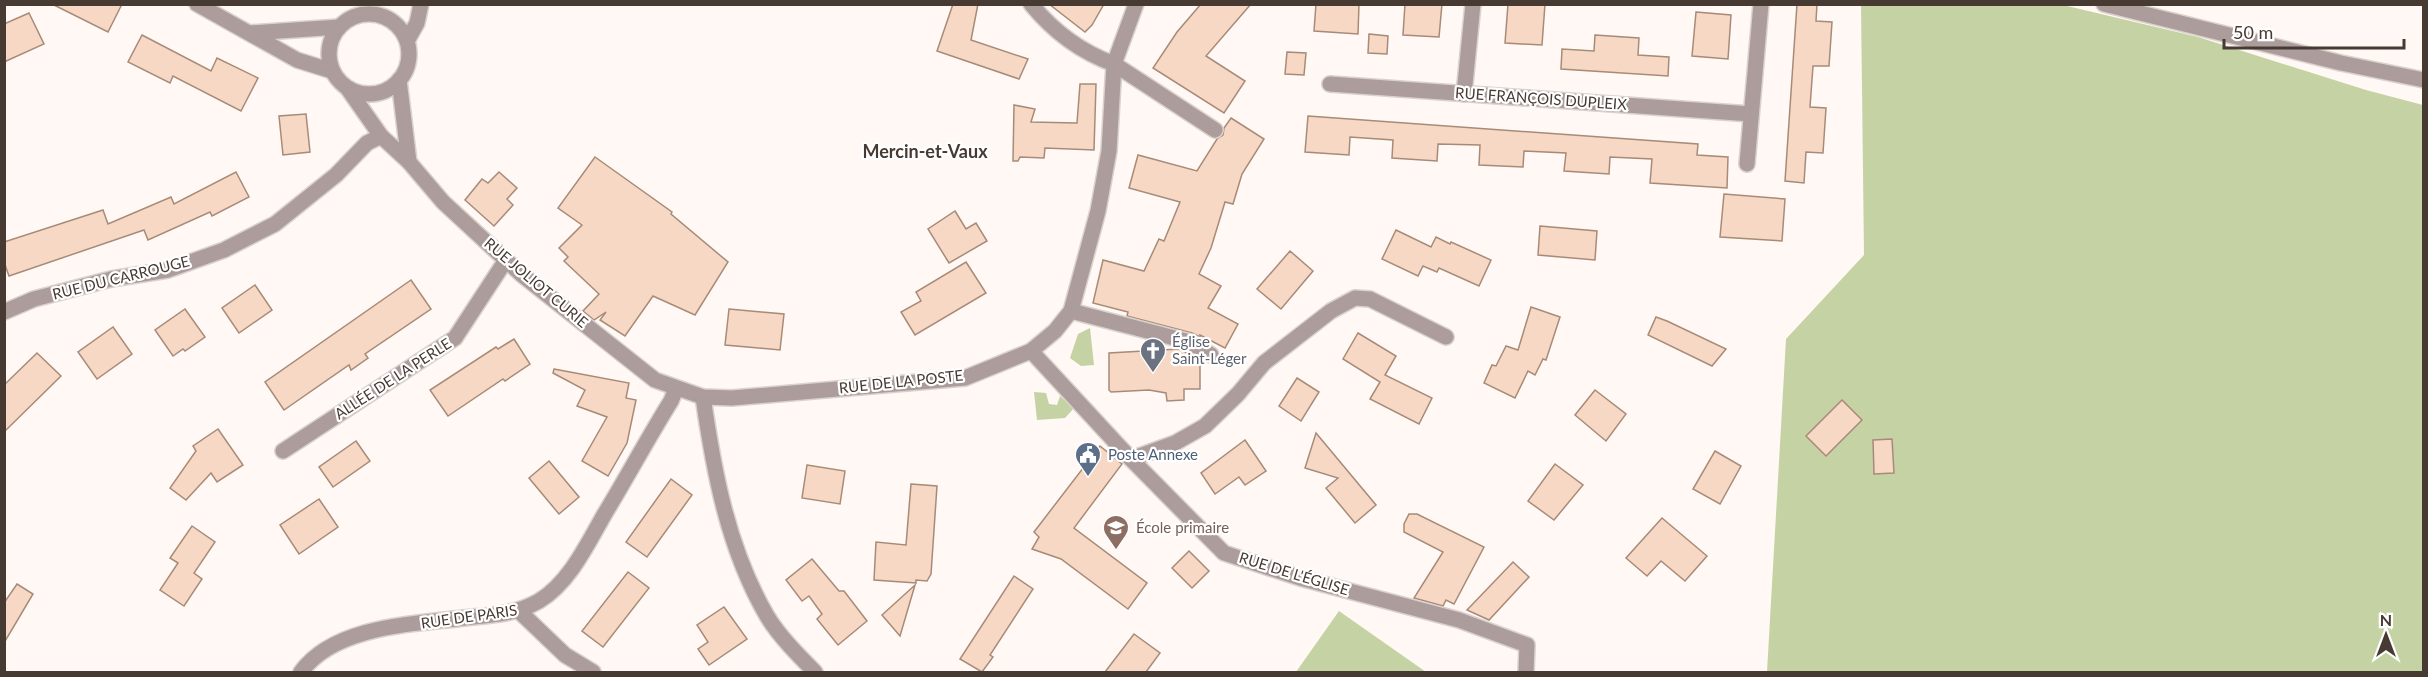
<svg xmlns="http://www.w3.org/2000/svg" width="2428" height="677" font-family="Lato,sans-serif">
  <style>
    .green { fill: #c5d3a4 }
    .building { fill: #f7d8c4; stroke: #a78b78; stroke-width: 1.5 }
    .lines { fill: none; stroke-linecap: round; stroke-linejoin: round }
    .minor-casing { stroke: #dad2cd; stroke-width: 18 }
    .minor { stroke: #ac9c9c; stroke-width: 15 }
    .labels { text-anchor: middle; stroke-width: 4.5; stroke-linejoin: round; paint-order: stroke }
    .street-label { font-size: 15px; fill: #463a32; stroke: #fff }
    .worship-label { font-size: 15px; fill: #5b616d; stroke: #fff; text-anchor: start }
    .service-label { font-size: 15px; fill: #4e5e75; stroke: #fff; text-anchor: start }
    .education-label { font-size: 15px; fill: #785e54; stroke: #fff; text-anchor: start }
    .quarter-label { font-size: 18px; font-weight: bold; fill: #463a32; stroke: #fff }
  </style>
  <rect width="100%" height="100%" fill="#fff8f4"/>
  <g class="green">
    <polygon points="1861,5 2063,5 2198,37 2366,90 2423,105 2423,672 1767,672 1786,339 1864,255"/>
    <polygon points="1090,328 1094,365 1081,366 1070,358 1078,334"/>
    <polygon points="1034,392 1046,393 1049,404 1057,405 1060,396 1074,408 1065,418 1037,420"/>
    <polygon points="1339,611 1426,672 1296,672"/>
  </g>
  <g class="building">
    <polygon points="52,4 122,4 108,32"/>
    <polygon points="953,4 978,4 971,40 1028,59 1019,79 937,51"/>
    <polygon points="1049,4 1104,4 1092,25 1085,32"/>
    <polygon points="1201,4 1251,4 1206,56 1245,81 1224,113 1153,68 1177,32"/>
    <polygon points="1316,4 1359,4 1358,34 1314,31"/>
    <polygon points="1405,4 1442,4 1439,37 1403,35"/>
    <polygon points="1508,4 1545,4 1542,45 1505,43"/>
    <polygon points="1797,4 1817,4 1816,21 1832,22 1829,66 1813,66 1810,107 1826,108 1823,153 1806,152 1804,183 1785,181"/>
    <polygon points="1696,12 1731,15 1728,59 1692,56"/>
    <polygon points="29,13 44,44 4,62 4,24"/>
    <polygon points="1369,34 1388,36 1387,54 1368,53"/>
    <polygon points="142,35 211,71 217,58 258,78 241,111 173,76 170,83 128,62"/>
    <polygon points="1595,35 1639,38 1638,55 1669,57 1668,76 1561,69 1562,49 1594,51"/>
    <polygon points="1287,52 1306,53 1304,75 1285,74"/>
    <polygon points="1080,84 1096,84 1094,150 1045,148 1044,158 1020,157 1018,161 1013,161 1014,105 1035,109 1031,122 1077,123"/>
    <polygon points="306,114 310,152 283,155 279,116"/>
    <polygon points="1308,116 1698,144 1697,155 1728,157 1727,188 1650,183 1652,159 1610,157 1609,174 1564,171 1566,153 1524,151 1523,167 1479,165 1480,145 1438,144 1437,161 1392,158 1393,140 1350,137 1349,155 1305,152"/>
    <polygon points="1231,118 1264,139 1242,174 1233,204 1225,202 1211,248 1199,274 1221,286 1208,308 1238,324 1225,348 1200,335 1200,337 1192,333 1127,316 1128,312 1093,303 1103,260 1144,271 1159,239 1164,241 1180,202 1129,188 1138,155 1197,171 1217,139 1223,135 1224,128"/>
    <polygon points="595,157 672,212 671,214 728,262 695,315 653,296 625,336 600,320 606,312 594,320 583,311 599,294 564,261 568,257 559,248 582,225 558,208"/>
    <polygon points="236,172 249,197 212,216 210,212 148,240 144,230 9,276 4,262 4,242 103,210 108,224 171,197 174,204"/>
    <polygon points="499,172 517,188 507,199 513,205 494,226 465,200 482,179 488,183"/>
    <polygon points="1724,194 1785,199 1782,241 1720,237"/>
    <polygon points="955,211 966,229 976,223 987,241 949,263 928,229"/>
    <polygon points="1540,226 1597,231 1595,260 1538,255"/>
    <polygon points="1396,230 1431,247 1436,237 1450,244 1451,242 1491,260 1479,286 1439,268 1437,272 1423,266 1418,276 1382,259"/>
    <polygon points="1290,251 1313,271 1281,309 1257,289"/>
    <polygon points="966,262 986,293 915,335 901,312 921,301 916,292"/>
    <polygon points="411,280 431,309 365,354 368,358 351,370 349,365 284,410 265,382"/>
    <polygon points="255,285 272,310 239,333 222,308"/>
    <polygon points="1531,307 1560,317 1546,360 1543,359 1535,375 1528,371 1515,398 1484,383 1492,365 1496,366 1506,346 1518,350"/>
    <polygon points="185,309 205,337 185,351 183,349 173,356 155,330"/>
    <polygon points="729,309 784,314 780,350 725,345"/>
    <polygon points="1656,317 1667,321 1726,349 1712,366 1648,335"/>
    <polygon points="113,327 132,354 97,379 78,352"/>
    <polygon points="1358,333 1396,356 1385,375 1432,398 1419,424 1370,399 1380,382 1343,359"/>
    <polygon points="514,339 530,364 505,381 503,379 448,416 430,390 496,347 498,349"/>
    <polygon points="1179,349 1200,359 1200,389 1184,389 1184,400 1167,401 1166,393 1149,390 1111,392 1109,390 1109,353"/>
    <polygon points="37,353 61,376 4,432 4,385"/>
    <polygon points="554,369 629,383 626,398 636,400 627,443 608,476 582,461 607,417 577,406 585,390 553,373"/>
    <polygon points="1297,378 1319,392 1301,421 1279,406"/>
    <polygon points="1595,390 1626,414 1606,441 1575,415"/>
    <polygon points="1842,400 1862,420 1826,456 1806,436"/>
    <polygon points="218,429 243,465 217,482 211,473 186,500 170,488 196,451 193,446"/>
    <polygon points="1316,433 1376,505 1355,523 1326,488 1338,478 1305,468"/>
    <polygon points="1892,439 1894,473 1874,474 1873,440"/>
    <polygon points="1245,440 1266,471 1245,485 1239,477 1215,494 1201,473"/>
    <polygon points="356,441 370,461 333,487 319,467"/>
    <polygon points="1100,446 1122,464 1074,528 1147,583 1128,609 1061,559 1032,549 1039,537 1034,532"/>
    <polygon points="1715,451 1741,466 1720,504 1693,489"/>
    <polygon points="549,461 579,497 559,514 529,478"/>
    <polygon points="1555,464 1583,485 1554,520 1528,501"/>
    <polygon points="807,465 845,471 840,504 802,498"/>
    <polygon points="671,479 692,495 647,557 626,542"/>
    <polygon points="911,484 937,486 931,574 927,581 916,580 916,583 874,580 876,542 906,545"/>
    <polygon points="319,499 338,527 299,554 280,525"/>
    <polygon points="1409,514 1417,514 1484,547 1454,604 1446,600 1443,606 1414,598 1443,552 1404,532 1404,524"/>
    <polygon points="1662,518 1707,556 1685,581 1661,561 1647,576 1626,558"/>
    <polygon points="192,526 215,542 194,573 202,579 184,606 160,590 178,563 170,558"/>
    <polygon points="1189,551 1209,571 1192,588 1172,568"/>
    <polygon points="812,559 839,591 844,591 867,621 838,645 817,619 822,614 809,596 802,601 786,580"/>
    <polygon points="1513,562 1529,577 1489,620 1467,610"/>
    <polygon points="628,572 649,588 603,647 582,631"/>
    <polygon points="1014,576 1033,589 990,655 993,657 982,672 960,659"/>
    <polygon points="17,584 33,594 4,643 4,603"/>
    <polygon points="915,585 900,636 882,615"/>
    <polygon points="724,607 747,639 709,665 698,649 708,642 697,625"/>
    <polygon points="1134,634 1160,653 1146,672 1105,672"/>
  </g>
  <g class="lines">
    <defs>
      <g id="minor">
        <polyline points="197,4 297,60 332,71"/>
        <path d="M1031,4C1053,31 1081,52 1114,64L1215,130"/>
        <polyline points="2104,4 2341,63 2424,80"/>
        <circle cx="369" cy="54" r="40"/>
        <polyline points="250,33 339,27"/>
        <polyline points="407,41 417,23 421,4"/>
        <polyline points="399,80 409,162"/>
        <polyline points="1330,84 1751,114"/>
        <polyline points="348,89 381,136 409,162 443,202 521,274 655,380 703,397 732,398 965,378 1031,351 1055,331 1071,311 1098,211 1109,151 1114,64 1136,4"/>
        <polyline points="1464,94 1473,4"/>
        <polyline points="1747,164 1761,4"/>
        <polyline points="1071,311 1190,342 1211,355"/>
        <polyline points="4,312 34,299 111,279 168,270 224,250 275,224 336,175 367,143 381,136"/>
        <polyline points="1031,351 1131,459 1224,553 1300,578 1459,620 1527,645 1526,672"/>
        <path d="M703,397C714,473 728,549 767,616C779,636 799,656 815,672"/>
        <polyline points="283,451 455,338 506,260"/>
        <polyline points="1131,459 1175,443 1205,426 1238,394 1264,363 1331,311 1355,298 1370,299 1446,337"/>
        <polyline points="519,611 565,655 593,672"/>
        <path d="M301,672C336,624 419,624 473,617C497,615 518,613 539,601C569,583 587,545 604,515C627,477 648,438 671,401L676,389"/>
      </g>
    </defs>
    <use href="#minor" class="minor-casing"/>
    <use href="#minor" class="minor"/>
  </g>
  <defs>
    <symbol id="church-pin" viewBox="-11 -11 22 30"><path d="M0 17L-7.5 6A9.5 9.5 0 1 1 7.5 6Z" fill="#6b7280" stroke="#fff"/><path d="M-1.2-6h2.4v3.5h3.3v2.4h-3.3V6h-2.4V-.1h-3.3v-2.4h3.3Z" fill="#fff"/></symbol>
    <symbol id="civic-pin" viewBox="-11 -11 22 30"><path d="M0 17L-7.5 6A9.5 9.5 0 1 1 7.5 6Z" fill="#5c6f8a" stroke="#fff"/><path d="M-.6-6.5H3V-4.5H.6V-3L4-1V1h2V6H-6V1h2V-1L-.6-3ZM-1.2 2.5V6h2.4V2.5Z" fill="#fff"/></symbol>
    <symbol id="school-pin" viewBox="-11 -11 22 30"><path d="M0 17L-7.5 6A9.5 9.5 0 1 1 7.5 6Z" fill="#8d6e63" stroke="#fff"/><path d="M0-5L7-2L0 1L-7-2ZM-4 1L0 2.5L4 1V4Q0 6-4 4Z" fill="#fff"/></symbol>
  </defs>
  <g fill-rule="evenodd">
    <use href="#church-pin" x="1138" y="336" width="30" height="40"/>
    <use href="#civic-pin" x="1073" y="440" width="30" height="40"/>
    <use href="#school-pin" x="1101" y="513" width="30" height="40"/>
  </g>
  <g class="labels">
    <g class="street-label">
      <text transform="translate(1541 99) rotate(4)" y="5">RUE FRANÇOIS DUPLEIX</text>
      <text transform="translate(121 278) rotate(-14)" y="5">RUE DU CARROUGE</text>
      <text transform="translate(536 283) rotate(40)" y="5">RUE JOLIOT CURIE</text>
      <text transform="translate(393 379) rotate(-33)" y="5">ALLÉE DE LA PERLE</text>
      <text transform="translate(901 382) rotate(-6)" y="5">RUE DE LA POSTE</text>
      <text transform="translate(1294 574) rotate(17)" y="5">RUE DE L'ÉGLISE</text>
      <text transform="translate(469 617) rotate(-8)" y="5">RUE DE PARIS</text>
    </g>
    <g class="worship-label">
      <text x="1172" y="347">Église<tspan x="1172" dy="17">Saint-Léger</tspan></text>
    </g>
    <g class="service-label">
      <text x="1108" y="460">Poste Annexe</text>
    </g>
    <g class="education-label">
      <text x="1136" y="533">École primaire</text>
    </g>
    <g class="quarter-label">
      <text x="925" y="158">Mercin-et-Vaux</text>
    </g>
  </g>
  <rect width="2428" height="677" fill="none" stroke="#463a32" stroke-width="12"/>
  <g transform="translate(2386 635)" stroke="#ffffff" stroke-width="4.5" paint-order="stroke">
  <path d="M0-4.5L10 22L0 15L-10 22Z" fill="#463a32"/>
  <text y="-9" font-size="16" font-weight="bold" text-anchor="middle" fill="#463a32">N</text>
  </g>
  <path d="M2224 39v9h180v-9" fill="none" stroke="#463a32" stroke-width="3"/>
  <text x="2233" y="39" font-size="18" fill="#463a32" stroke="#ffffff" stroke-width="4.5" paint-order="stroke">50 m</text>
</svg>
